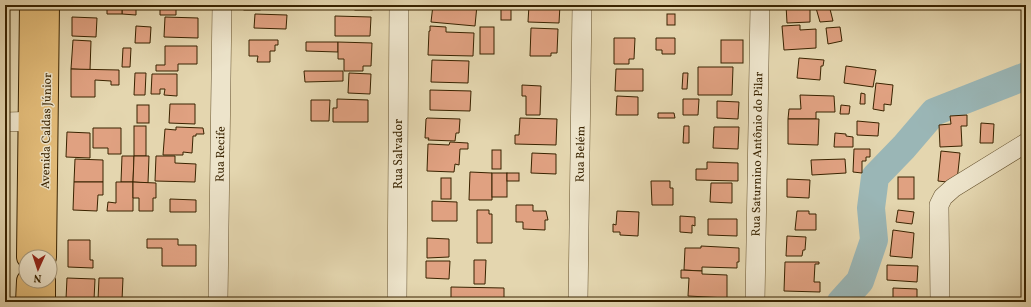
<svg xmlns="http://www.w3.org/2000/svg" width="1031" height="307" font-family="Vollkorn,serif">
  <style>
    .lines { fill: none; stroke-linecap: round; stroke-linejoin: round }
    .river { stroke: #9ab6b6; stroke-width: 28 }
    .building { fill: #e0a181; stroke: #392300 }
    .minor-casing { stroke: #64502c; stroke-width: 20 }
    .major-casing { stroke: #392300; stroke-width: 24 }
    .minor { stroke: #ede4cb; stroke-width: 19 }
    .major { stroke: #e2bb78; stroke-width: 22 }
    .labels { text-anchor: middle; stroke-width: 3; stroke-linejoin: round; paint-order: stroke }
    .street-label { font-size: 12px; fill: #392300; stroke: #ede4cb }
  </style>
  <rect width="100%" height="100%" fill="#e4d6af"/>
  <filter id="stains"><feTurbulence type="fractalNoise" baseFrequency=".005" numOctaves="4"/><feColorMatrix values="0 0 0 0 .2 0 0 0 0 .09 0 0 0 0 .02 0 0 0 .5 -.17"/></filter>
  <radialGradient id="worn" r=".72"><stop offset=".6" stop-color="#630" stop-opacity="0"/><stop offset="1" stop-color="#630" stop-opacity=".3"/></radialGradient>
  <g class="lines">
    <polyline class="river" points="841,302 860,281 874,240 871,208 875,177 904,147 934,112 1026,76"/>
  </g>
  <g class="building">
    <polygon points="122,5 136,5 136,15 122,14"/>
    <polygon points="160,5 195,5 195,8 176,8 176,15 160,15"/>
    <rect x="244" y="5" width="16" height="5"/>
    <rect x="355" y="5" width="17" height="5"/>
    <polygon points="433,5 477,5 475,26 431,22"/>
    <rect x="501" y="5" width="10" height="15"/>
    <polygon points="529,5 560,5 559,23 528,22"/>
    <rect x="612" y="5" width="35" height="3"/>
    <polygon points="786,5 829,5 833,21 820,22 816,8 810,9 810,22 787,23"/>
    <polygon points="107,6 122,7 122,14 107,14"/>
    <polygon points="255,14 287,15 286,29 254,28"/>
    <rect x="667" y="14" width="8" height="11"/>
    <polygon points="335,16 371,17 370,36 335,36"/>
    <polygon points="72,17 97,18 96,37 72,36"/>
    <polygon points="165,17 198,18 198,38 164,37"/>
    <polygon points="800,25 800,30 816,29 816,48 784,50 782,26"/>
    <polygon points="136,26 151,27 150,43 135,43"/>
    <polygon points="430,26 446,27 446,32 474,33 473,56 428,55 429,31 430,31"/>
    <rect x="480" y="27" width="14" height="27"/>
    <polygon points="840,27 842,41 828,44 826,28"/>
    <polygon points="531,28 558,29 557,53 551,53 551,56 530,56"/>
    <polygon points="614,38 635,38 634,59 629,59 629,64 614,64"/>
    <polygon points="656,38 675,38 675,54 662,54 662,50 656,50"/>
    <polygon points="73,40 91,41 90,70 71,69"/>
    <polygon points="249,40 278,40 278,45 275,45 275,51 270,51 270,62 257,62 258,56 249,56"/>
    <rect x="721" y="40" width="22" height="23"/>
    <polygon points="306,42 338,42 338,52 306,51"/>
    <polygon points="338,42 372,43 371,66 363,66 363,71 344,71 344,59 338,59"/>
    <polygon points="5,44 8,44 9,51 7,51 8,67 5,67"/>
    <polygon points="165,46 197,46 197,64 178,64 178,71 156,71 156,65 165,65"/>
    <polygon points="123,48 131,48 130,67 122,67"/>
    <polygon points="799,58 824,60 823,66 821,66 820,80 797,78"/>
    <polygon points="432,60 469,61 468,83 431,82"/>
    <polygon points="846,66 876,70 873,87 844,83"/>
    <polygon points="698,67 733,67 732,95 698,95"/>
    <polygon points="71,69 119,70 119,85 111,85 111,81 95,80 95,97 71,97"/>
    <polygon points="616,69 643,69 643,91 615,91"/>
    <polygon points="304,71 343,71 343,81 305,82"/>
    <polygon points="135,73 146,73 145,95 134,95"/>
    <polygon points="349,73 371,74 370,94 348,93"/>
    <polygon points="683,73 688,73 687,89 682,89"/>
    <polygon points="152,74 177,74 177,96 164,95 165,89 160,89 160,94 151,94"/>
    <polygon points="876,83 893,85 891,105 884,104 884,111 873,109"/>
    <polygon points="522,85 541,86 540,115 526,115 526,96 522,96"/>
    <polygon points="430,90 471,91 470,111 430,110"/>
    <polygon points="861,93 865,94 865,104 860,104"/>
    <polygon points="800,95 834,96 835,112 816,112 816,119 788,119 789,109 801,109"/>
    <polygon points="617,96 638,97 638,115 616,115"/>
    <polygon points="337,99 368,100 368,122 333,122 333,108 337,108"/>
    <polygon points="683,99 699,99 698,115 683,115"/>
    <polygon points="311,100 330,100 329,121 311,121"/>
    <polygon points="717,101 739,102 738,119 717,118"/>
    <polygon points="170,104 195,104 195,124 169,123"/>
    <rect x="137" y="105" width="12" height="18"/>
    <polygon points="841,105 850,106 849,114 840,114"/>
    <polygon points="658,113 674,113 675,118 658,118"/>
    <polygon points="967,115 967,126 961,126 962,146 940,147 939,125 951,124 950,116"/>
    <polygon points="427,118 460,119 459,133 456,133 455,141 428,140 429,138 425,138 426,119"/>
    <polygon points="520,118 557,119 556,145 515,144 515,135 519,135"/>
    <polygon points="788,119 819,119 818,145 788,144"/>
    <polygon points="857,121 879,123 878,136 857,135"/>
    <polygon points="981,123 994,124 993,143 980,143"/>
    <rect x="134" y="126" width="12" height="30"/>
    <polygon points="684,126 689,126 689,143 683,143"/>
    <polygon points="176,127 203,128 204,134 196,134 196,136 193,136 192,153 183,152 183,155 163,155 165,129 176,130"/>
    <polygon points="714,127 739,127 738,149 713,148"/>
    <polygon points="93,128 121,128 121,154 108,154 108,148 93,148"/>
    <polygon points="67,132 90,133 90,158 66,157"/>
    <polygon points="835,133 846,134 846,136 853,137 853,147 834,147"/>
    <polygon points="450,142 468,143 468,149 460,149 459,165 455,164 454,172 427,171 428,144 449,145"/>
    <polygon points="854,149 870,149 870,157 866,157 866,161 862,161 862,173 853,172"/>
    <rect x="492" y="150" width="9" height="19"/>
    <polygon points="941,151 960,153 957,181 948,180 947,182 938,181"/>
    <polygon points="532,153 556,154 556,174 531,173"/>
    <polygon points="122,156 134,156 133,182 121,182"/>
    <polygon points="134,156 149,156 148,183 133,182"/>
    <polygon points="156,156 175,156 175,163 196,164 195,182 155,181"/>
    <polygon points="75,159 103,160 103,182 74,182"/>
    <polygon points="845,159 846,173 812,175 811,160"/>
    <polygon points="707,162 738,163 738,181 696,180 696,169 707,169"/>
    <polygon points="470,172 492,173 492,200 469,200"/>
    <rect x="492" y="173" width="15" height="24"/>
    <rect x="507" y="173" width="12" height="8"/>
    <rect x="898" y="177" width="16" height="22"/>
    <rect x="441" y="178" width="10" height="21"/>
    <polygon points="787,179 810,180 809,198 787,197"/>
    <polygon points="651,181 670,181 670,188 673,188 673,205 652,205"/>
    <polygon points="74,182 103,182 103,195 98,195 97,211 73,210"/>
    <polygon points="116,182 133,182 133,211 107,211 108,202 116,203"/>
    <polygon points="133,182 156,183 156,198 153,198 153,211 139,211 139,198 133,198"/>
    <polygon points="711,183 732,183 732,203 710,202"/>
    <polygon points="170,199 196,200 196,212 170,212"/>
    <polygon points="432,201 457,202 457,221 432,221"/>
    <polygon points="516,205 533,205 533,211 546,211 548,220 545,220 545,230 523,229 523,222 516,222"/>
    <polygon points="477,210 489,210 489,214 492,214 492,243 477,243"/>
    <polygon points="898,210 914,212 912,224 896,222"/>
    <polygon points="617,211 639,212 638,236 620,235 620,232 613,232 613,224 616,225"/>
    <polygon points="797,211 809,211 809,214 816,214 816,230 795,230"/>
    <polygon points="680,216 695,217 695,226 692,225 692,233 680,232"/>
    <polygon points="708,219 737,219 737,236 708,235"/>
    <polygon points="5,220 8,222 7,260 5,260"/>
    <polygon points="893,230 914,233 912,258 890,256"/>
    <polygon points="787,236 806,237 805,250 803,250 802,256 786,256"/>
    <polygon points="427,238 449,239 449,257 427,258"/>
    <polygon points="147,239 178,239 178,245 196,245 196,266 162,266 162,248 147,248"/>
    <polygon points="68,240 90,240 90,260 93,260 93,268 68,267"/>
    <polygon points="701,246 739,248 739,262 737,262 737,268 702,267 702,271 684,270 685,248 701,248"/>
    <polygon points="474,260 486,260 485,284 474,284"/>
    <polygon points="426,261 450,261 449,279 426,278"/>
    <polygon points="785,262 819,262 819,264 815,264 814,282 820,282 820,292 784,291"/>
    <polygon points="887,265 918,266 917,282 887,280"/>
    <polygon points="681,270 702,271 702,274 727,275 727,298 688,296 689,278 681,278"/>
    <polygon points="67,278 95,279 94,300 66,299"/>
    <polygon points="99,278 123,278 122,300 98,300"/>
    <polygon points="451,287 504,288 504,302 451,302"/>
    <polygon points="893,288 917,289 917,302 893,302"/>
  </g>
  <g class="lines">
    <defs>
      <g id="minor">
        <polyline points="5,122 45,121"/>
        <polyline points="218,302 222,5"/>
        <polyline points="397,302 399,5"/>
        <polyline points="578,302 582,5"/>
        <polyline points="755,302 760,5"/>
        <polyline points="940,302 939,205 943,197 953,188 1026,143"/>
      </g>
      <g id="major">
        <polyline points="28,257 31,5"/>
        <polyline points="45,257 48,5"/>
        <polyline points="27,302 28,281"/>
        <polyline points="44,302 44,281"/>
      </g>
    </defs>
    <use href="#minor" class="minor-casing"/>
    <use href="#major" class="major-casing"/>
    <use href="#minor" class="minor"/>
    <use href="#major" class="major"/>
  </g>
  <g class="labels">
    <g class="street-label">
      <text transform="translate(46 131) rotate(-89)" y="4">Avenida Caldas Júnior</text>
      <text transform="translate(220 154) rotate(-89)" y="4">Rua Recife</text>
      <text transform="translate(398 154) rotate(-90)" y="4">Rua Salvador</text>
      <text transform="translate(580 154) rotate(-89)" y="4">Rua Belém</text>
      <text transform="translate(757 154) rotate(-89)" y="4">Rua Saturnino Antônio do Pilar</text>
    </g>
  </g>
  <rect width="1031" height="307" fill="none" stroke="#e4d6af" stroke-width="20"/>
  <rect x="6" y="6" width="1019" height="295" fill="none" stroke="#392300" stroke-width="2"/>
  <rect x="10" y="10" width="1011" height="287" fill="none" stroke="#392300"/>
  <g transform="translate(38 269) rotate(183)"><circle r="19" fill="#ede4cb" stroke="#a5977a"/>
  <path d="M0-3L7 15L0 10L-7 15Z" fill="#8f2418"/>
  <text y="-6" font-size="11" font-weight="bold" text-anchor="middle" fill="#392300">N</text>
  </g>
  <rect width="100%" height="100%" filter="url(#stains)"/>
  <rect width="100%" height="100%" fill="url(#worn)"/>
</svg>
